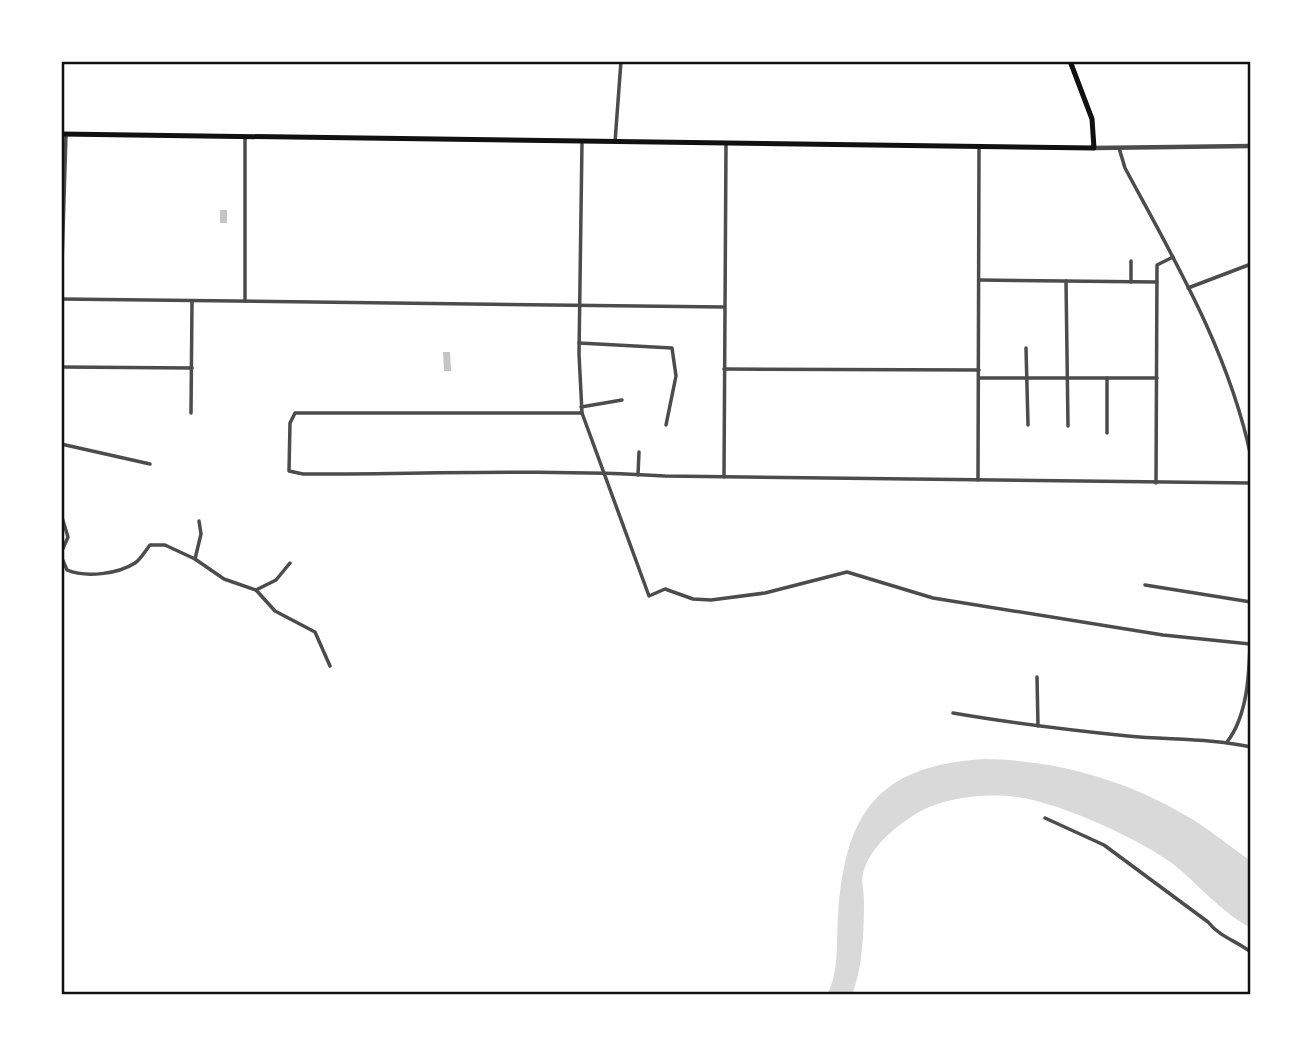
<svg xmlns="http://www.w3.org/2000/svg" width="1312" height="1056" font-family="'DejaVu Sans',sans-serif">
  <style>
    .water { fill: #d9d9d9 }
    .building { fill: #c4c4c4 }
    .lines { fill: none; stroke-linecap: round; stroke-linejoin: round }
    .minor { stroke: #4c4c4c; stroke-width: 3.5 }
    .tertiary { stroke: #4c4c4c; stroke-width: 4.5 }
    .secondary { stroke: #111; stroke-width: 5 }
    .neatline { fill: none; stroke: #111; stroke-width: 2.5 }
  </style>
  <rect width="100%" height="100%" fill="#fff"/>
  <path class="water" d="M986,759C1054,760 1126,780 1185,815C1208,828 1229,846 1251,861V928C1221,912 1199,885 1173,864C1140,839 1058,802 1017,797C986,793 946,797 919,812C897,825 869,847 863,874C861,882 864,892 864,900C864,930 863,967 852,995H827C840,970 836,942 838,916C845,812 878,765 986,759Z"/>
  <g class="building">
    <rect x="220" y="210" width="7" height="13"/>
    <polygon points="443,352 450,352 451,371 444,371"/>
  </g>
  <g class="lines">
    <g class="minor">
      <polyline points="582,142 579,354 582,413 649,596 665,589 693,599 711,600 765,593 847,572 933,598 1163,635 1250,644"/>
      <polyline points="615,142 621,61"/>
      <path d="M1119,148L1125,168C1175,261 1229,352 1251,457"/>
      <polyline points="1250,230 1251,230"/>
      <polyline points="1131,261 1131,282"/>
      <polyline points="979,280 1157,282"/>
      <polyline points="1066,281 1068,426"/>
      <polyline points="1188,288 1251,264"/>
      <polyline points="61,297 66,134"/>
      <polyline points="61,299 724,307"/>
      <polyline points="245,301 245,139"/>
      <polyline points="579,343 672,348 676,376 666,425"/>
      <polyline points="1026,348 1028,425"/>
      <polyline points="61,367 192,368"/>
      <polyline points="724,369 979,370"/>
      <polyline points="979,378 1157,378"/>
      <polyline points="581,407 622,400"/>
      <polyline points="191,413 192,301"/>
      <path d="M582,413H295L290,423L289,471L303,474C423,474 545,469 665,476L1251,483"/>
      <polyline points="1107,433 1107,378"/>
      <polyline points="61,444 150,464"/>
      <polyline points="638,475 639,452"/>
      <polyline points="724,477 726,144"/>
      <polyline points="978,480 979,148"/>
      <polyline points="1156,483 1157,265 1173,257"/>
      <polyline points="61,514 68,537 61,553"/>
      <path d="M61,556L67,570C86,578 118,574 135,563C141,559 145,551 150,545H165L195,559L224,579L256,590L275,611L315,632L330,666"/>
      <polyline points="195,559 201,534 199,521"/>
      <polyline points="1145,585 1251,602"/>
      <polyline points="256,590 276,580 290,563"/>
      <polyline points="1037,677 1038,726"/>
      <path d="M953,713C1011,723 1069,730 1128,736C1169,740 1210,738 1251,747"/>
      <path d="M1227,742C1252,710 1249,656 1251,618"/>
      <path d="M1045,818L1104,845L1208,922C1219,936 1236,941 1251,952"/>
    </g>
    <polyline class="tertiary" points="1094,148 1251,146"/>
    <polyline class="secondary" points="61,134 1094,148 1092,119 1070,61"/>
  </g>
  <rect width="1312" height="1056" fill="none" stroke="#ffffff" stroke-width="126"/>
  <rect x="63" y="63" width="1186" height="930" class="neatline"/>
</svg>
